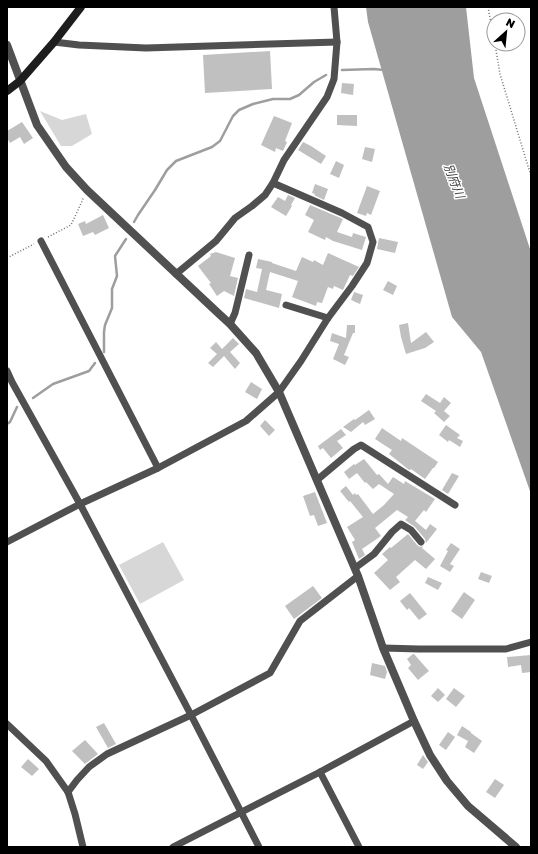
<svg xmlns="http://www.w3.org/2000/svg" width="538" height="854" font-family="'Golos Text','Noto Sans JP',sans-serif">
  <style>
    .green { fill: #d7d7d7 }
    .water { fill: #9e9e9e }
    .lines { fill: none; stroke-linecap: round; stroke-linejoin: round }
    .stream { stroke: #9e9e9e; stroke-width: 2.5 }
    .building { fill: #c0c0c0 }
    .path { stroke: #727272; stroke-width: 1.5; stroke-dasharray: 1 2; stroke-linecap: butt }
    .minor { stroke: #505050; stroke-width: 7 }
    .tertiary { stroke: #505050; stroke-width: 8 }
    .secondary { stroke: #1d1d1d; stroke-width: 8 }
    .labels { text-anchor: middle; stroke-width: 3; stroke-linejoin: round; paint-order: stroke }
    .water-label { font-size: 12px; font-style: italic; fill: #3f3f3f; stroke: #fff }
  </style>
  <rect width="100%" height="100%" fill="#fff"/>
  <g class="green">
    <polygon points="40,111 62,120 86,114 92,134 72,146 61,146"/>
    <polygon points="163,542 184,580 140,604 119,565"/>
  </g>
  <polygon class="water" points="366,7 466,7 474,78 531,252 531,494 481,352 452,317 368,22"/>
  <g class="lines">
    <g class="stream">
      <polyline points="342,70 374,69 384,70"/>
      <polyline points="134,222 138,215 155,190 167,170 176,161 212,147 220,141 233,116 239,110 253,104 273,99 290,99 299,95 314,82 326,75"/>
      <polyline points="104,352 104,332 105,325 112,308 112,289 117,276 115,256 126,239"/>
      <polyline points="33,398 53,384 89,371 95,363"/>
      <polyline points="7,424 10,422 17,407"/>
    </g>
  </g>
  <g class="building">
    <polygon points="270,51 272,89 205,93 203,55"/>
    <polygon points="342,83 354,84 353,95 341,93"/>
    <polygon points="337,115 357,115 357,126 337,125"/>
    <polygon points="274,116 292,123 285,141 287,142 283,151 276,148 275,152 261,145"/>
    <polygon points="22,122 33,138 24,144 20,137 10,143 7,138 7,131"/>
    <polygon points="303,142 311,146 326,156 321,164 298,150"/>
    <polygon points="365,147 375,149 372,162 362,159"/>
    <polygon points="336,161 344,165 339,178 330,174"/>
    <polygon points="315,184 328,189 324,200 314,195 315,194 312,193"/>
    <polygon points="367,186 380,191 371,215 367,213 366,216 357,213"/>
    <polygon points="288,195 295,198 291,205 292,206 286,216 271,207 278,197 285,201"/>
    <polygon points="310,205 343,219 337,232 352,237 353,233 366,237 362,250 333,241 326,237 325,240 308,232 314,220 305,215"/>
    <polygon points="103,215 109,228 95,235 93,232 83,236 78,224 85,221 86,224"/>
    <polygon points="379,238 398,242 395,253 377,249"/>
    <polygon points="216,252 235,258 230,276 238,278 234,296 224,291 217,296 209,284 211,283 198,266 211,256 210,254"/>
    <polygon points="328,253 359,267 353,276 350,275 343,290 334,286 333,289 328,287 322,303 317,302 316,306 292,297 298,281 270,272 266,290 282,294 279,308 244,298 246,289 257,292 262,269 256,268 258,259 272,262 272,263 296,271 302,257 313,262 314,260 323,265"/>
    <polygon points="388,281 397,286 393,295 383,290"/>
    <polygon points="354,292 363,295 360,304 351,300"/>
    <polygon points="408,323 411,343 426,332 434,342 425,348 406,354 401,337 399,325"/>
    <polygon points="347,325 355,325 355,333 353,333 344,355 349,357 345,365 333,359 339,344 330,341 332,333 346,338"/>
    <polygon points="233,338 239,344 230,352 240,363 235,369 224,356 213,367 208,363 217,354 210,348 216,342 222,349"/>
    <polygon points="251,382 262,389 257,399 245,392"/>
    <polygon points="426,394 440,403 444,397 451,403 444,411 450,416 444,422 434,413 436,411 421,401"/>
    <polygon points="369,410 375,419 365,425 363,422 351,432 343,427 354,419 355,420"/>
    <polygon points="265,420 275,430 269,436 260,426"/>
    <polygon points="446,425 460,435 457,438 463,441 460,447 449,440 448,442 439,435"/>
    <polygon points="382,428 401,441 402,438 438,462 434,468 433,468 425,479 411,469 410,470 409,470 389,454 392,450 375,439"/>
    <polygon points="341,429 346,435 337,441 343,448 331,458 323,448 320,450 318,446"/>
    <polygon points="364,459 377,475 379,474 388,484 393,477 404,484 405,481 435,499 426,512 424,510 415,521 426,530 430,524 437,529 426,543 425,539 415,527 405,520 408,517 397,510 375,528 381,536 362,549 365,555 359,559 352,542 355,540 347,527 363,517 350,501 349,502 340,491 346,486 353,495 355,493 356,495 358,494 373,514 384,505 394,494 379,484 373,489 366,482 365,483 357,473 349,479 344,472 354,464 355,465"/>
    <polygon points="452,473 459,476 448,494 442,490"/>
    <polygon points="315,492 327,523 318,526 314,515 310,516 303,496"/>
    <polygon points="408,534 417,545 420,547 423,546 422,548 435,559 426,569 415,560 396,577 400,582 390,590 374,573 388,560 382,554 390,547 391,548"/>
    <polygon points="451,543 460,549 450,564 454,566 450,572 440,566 448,551 446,550"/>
    <polygon points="481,572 492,576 489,583 478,579"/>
    <polygon points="428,577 442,583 438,590 425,583"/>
    <polygon points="313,586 322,598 294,619 285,606"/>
    <polygon points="464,592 475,600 462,619 451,611"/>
    <polygon points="410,593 427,614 419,620 409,608 407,610 400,601"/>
    <polygon points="413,654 414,654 429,671 418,680 408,668 411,665 407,659"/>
    <polygon points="531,655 531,664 530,664 531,672 522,673 521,665 508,667 507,657"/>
    <polygon points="372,663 385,666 387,672 385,679 370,675"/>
    <polygon points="438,688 445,695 438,702 431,696"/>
    <polygon points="454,688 465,696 456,707 446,699"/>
    <polygon points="104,723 116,744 108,748 96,727"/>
    <polygon points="462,726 471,732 471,733 482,741 474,753 465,747 468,741 457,735"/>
    <polygon points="448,732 455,737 446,750 439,745"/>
    <polygon points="85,740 98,754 85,764 72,751"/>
    <polygon points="423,755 428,762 423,769 417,765"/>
    <polygon points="28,759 39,769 32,776 21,767"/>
    <polygon points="495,779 504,785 495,798 486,792"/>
  </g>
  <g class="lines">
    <g class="path">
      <polyline points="488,7 494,40"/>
      <polyline points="495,44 500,74 531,176"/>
      <polyline points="48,237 71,225 84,197"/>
      <polyline points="7,258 34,244"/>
    </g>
    <g class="minor">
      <polyline points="54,42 79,45 146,48 337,42"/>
      <polyline points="41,241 158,468"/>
      <polyline points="176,274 216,241 235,218 252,206 265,195 273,183"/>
      <polyline points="286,305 328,318"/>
      <polyline points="230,324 235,313 249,255"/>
      <polyline points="7,371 12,382 80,504 7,542"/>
      <polyline points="317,480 354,449 361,445 455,505"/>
      <polyline points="355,568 374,554 392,532 401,524 411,530 421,542"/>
      <polyline points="383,648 419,649 506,649 531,642"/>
      <polyline points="7,724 46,761 68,792 75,814 83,847"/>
      <polyline points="320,772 359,847"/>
      <polyline points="68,792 77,780 89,767 107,754 191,715 270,673 300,621 358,576"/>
      <polyline points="173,847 320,772 414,721"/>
      <polyline points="259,847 191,715 80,504 158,468 246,421 279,392 301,361 328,318 352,286 367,263 373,242 368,227 342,213 273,183 284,160 327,97 334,79 337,42 334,7"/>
    </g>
    <polyline class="tertiary" points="7,45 37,125 66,167 87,190 217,312 230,324 256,353 279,392 358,576 383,648 414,721 430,755 447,781 468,806 516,847"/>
    <polyline class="secondary" points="7,91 20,81 54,42 81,7"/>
  </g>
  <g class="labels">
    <g class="water-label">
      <text transform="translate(454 181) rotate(69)" y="4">別府川</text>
    </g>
  </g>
  <rect width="538" height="854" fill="none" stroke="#000000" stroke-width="16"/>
  <g transform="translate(506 32) rotate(27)"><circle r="19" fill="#ffffff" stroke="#999999"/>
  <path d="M0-3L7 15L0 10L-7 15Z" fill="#000000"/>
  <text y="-6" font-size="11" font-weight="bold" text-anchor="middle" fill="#000000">N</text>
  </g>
</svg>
